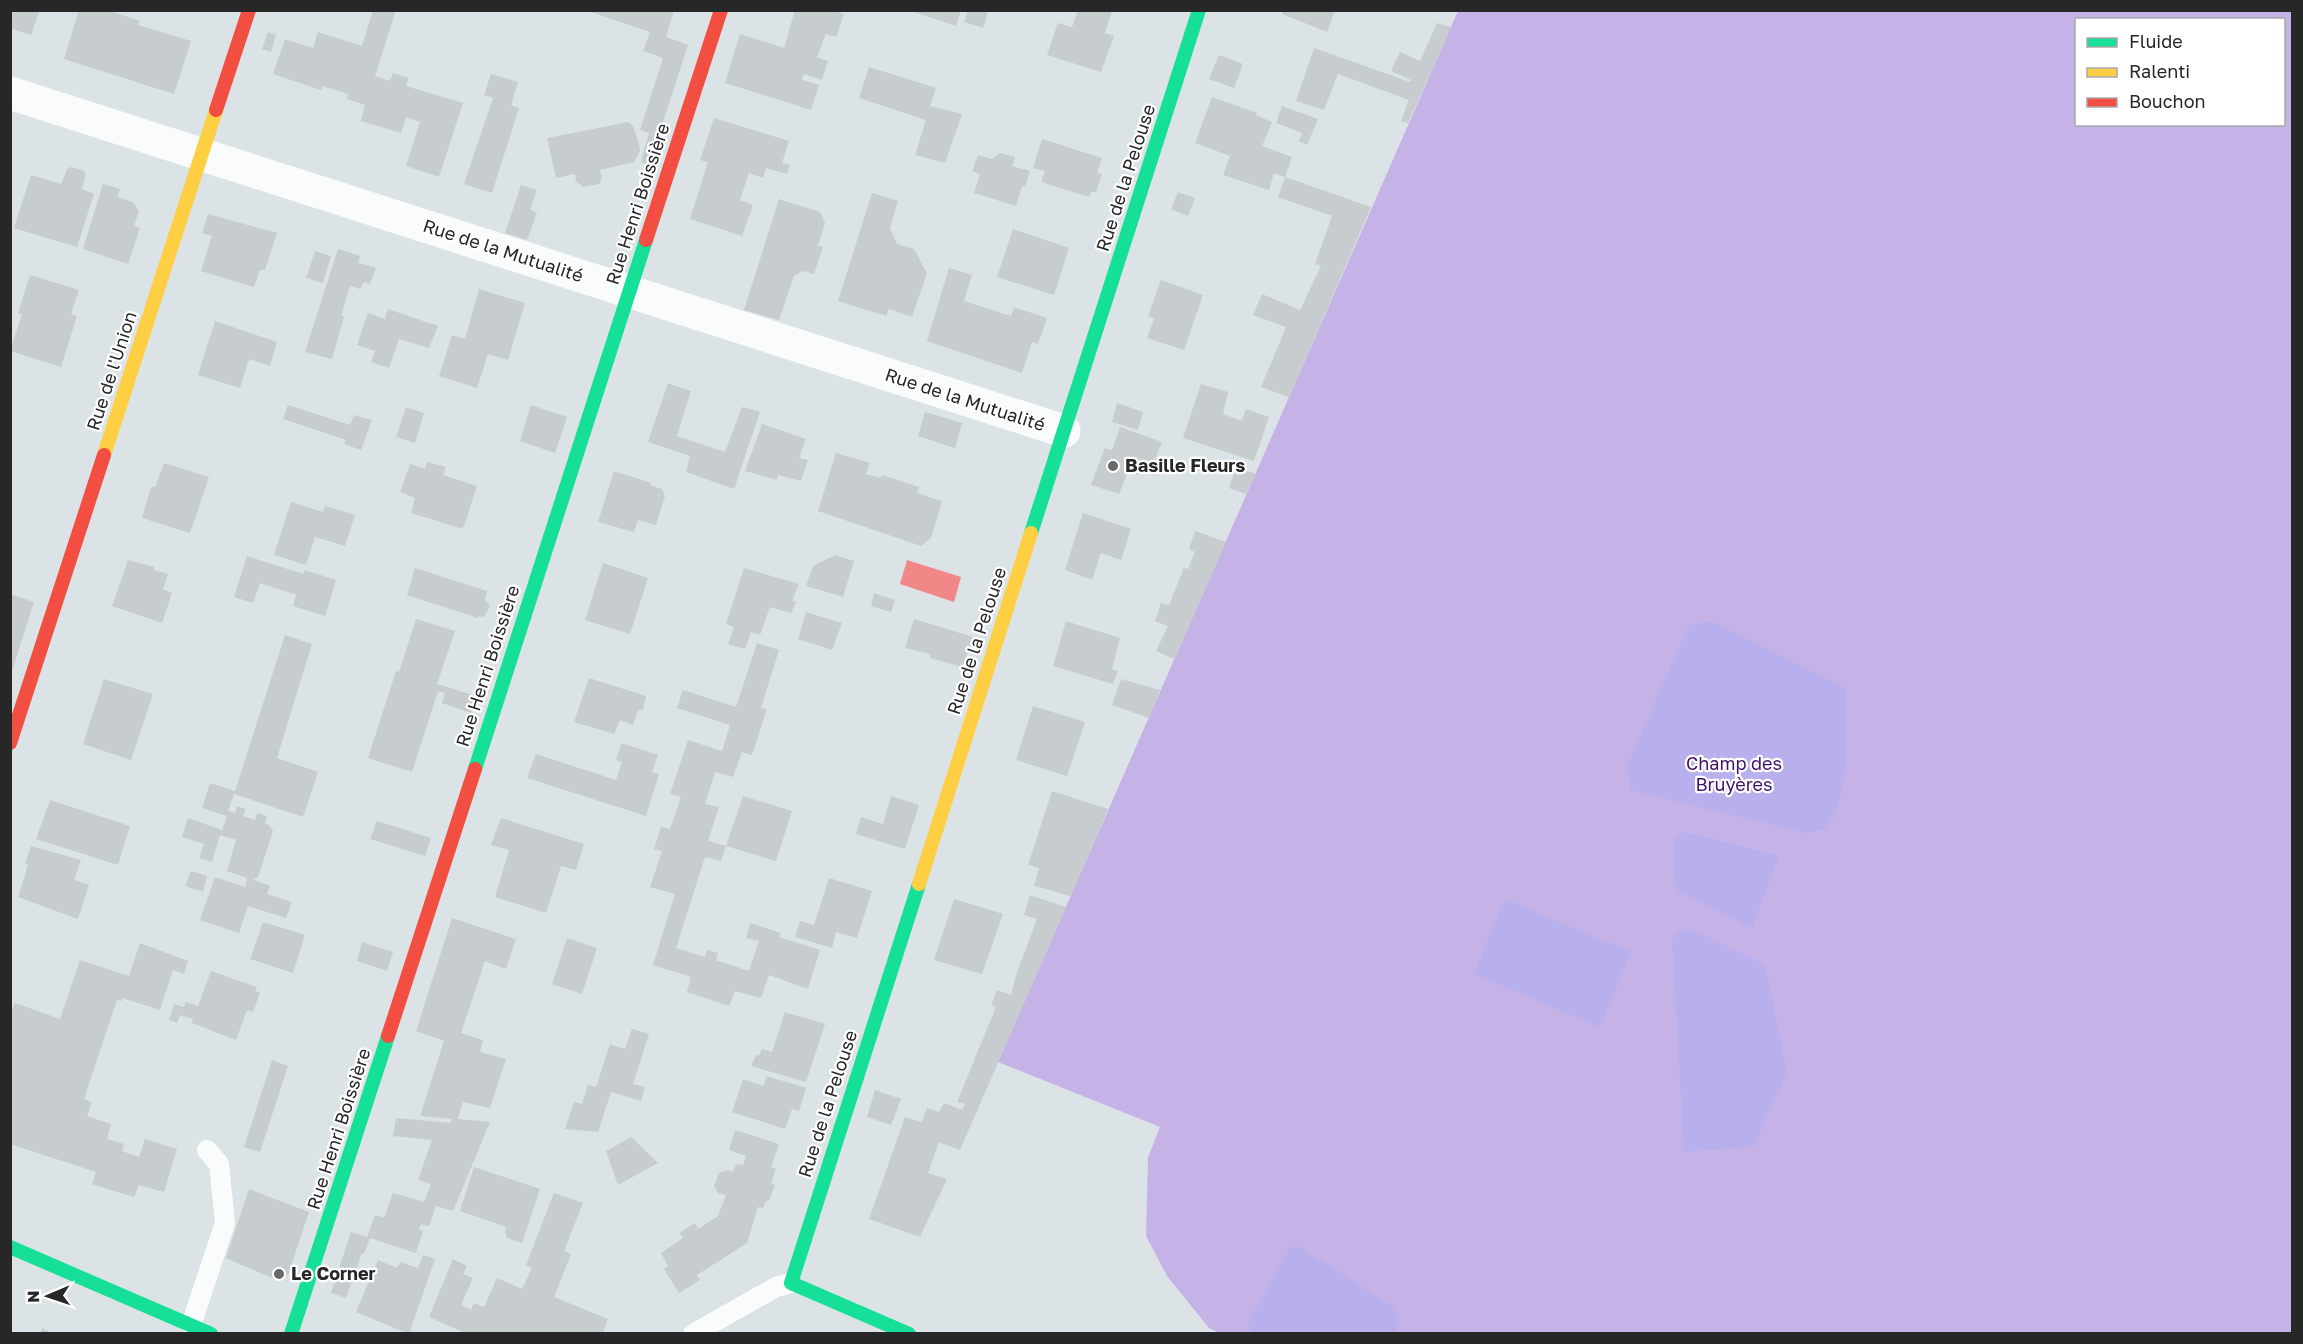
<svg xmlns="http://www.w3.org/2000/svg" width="2303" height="1344" font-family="'Golos Text',sans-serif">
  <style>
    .green { fill: #c5b3e8; fill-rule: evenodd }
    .pitch { fill: #b7b0ed }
    .water { fill: #f18786 }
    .building { fill: #c7cccf }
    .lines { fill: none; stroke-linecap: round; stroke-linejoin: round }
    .lane { stroke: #fafbfb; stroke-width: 20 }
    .street { stroke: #fafbfb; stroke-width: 33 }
    .fast { stroke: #16e098; stroke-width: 14 }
    .slow { stroke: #ffcf43; stroke-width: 14 }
    .jam { stroke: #f24e42; stroke-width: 14 }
    .poi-dot { fill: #66696a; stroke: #fff; stroke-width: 2 }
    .labels { text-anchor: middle; stroke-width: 4.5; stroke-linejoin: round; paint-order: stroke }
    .street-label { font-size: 18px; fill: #272727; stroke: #fff }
    .poi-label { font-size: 18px; font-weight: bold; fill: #272727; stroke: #fff; text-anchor: start }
    .park-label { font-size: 18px; fill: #42116a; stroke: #fff }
  </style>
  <rect width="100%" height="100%" fill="#dbe3e7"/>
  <path class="green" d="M1458,11H2292V1333H1219L1209,1328L1167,1276L1146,1236L1148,1157L1160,1127L998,1062ZM2076,20H2284V124H2076Z"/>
  <g class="pitch">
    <path d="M1711,621L1847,689C1847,723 1848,786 1834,815C1832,821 1827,825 1823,830L1806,833L1630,790L1627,766L1689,625Z"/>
    <polygon points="1685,832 1779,856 1752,928 1679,892 1675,886 1673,842 1674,838"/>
    <polygon points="1505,899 1631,952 1600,1027 1474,974"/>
    <polygon points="1690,928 1761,963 1766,969 1787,1072 1755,1143 1752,1147 1684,1152 1672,941 1675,934"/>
    <polygon points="1294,1246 1298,1246 1392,1306 1396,1312 1397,1333 1255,1333 1250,1329 1248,1323 1289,1249"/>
  </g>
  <polygon class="water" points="907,560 961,577 954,602 900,584"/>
  <g class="building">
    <polygon points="10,10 40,10 31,35 10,28"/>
    <polygon points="79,10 107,10 140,21 138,25 191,41 174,94 64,59"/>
    <polygon points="373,10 396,10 375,76 390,81 393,73 409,78 406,86 463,103 439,177 406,166 420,122 406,117 401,133 361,121 365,105 347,99 348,94 323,86 321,90 273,74 285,39 313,48 318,32 362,46"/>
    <polygon points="585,10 674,10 666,37 688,45 649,165 641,162 649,133 640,130 663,58 643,51 650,32"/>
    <polygon points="795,10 831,10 844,14 836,37 826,34 817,57 828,61 822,80 804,74 802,80 819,85 811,110 725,83 740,34 784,48"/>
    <polygon points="909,10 961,10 956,26"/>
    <polygon points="968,10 988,12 983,28 964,22"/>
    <polygon points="1078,10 1112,11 1105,33 1114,36 1101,72 1047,55 1058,23 1072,27"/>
    <polygon points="1283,10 1335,10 1327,32 1282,14"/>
    <polygon points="1437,23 1451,27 1408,123 1401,121 1409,100 1338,74 1324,110 1296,101 1314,48 1410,82 1411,80 1391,71 1400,52 1420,61"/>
    <polygon points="268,32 276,35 271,52 262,49"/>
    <polygon points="1219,55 1243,64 1234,88 1209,79"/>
    <polygon points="869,67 936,88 930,106 962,114 945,163 915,155 926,120 859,98"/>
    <polygon points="491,74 518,82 511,105 519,108 492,193 464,184 493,98 484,95"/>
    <polygon points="1212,97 1257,113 1256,115 1272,122 1262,146 1292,157 1285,177 1274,173 1269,190 1223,175 1230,156 1195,143"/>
    <polygon points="1282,106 1318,119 1307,145 1299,141 1302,133 1276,123"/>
    <polygon points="714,118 789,141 782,163 790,165 787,174 766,168 763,178 749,173 740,200 753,205 742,236 690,219 708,162 700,160"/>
    <polygon points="628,122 633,126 639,144 640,151 634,162 600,170 602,178 599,184 583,187 576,181 575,174 556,178 547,138"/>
    <polygon points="1042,139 1102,158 1097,172 1102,175 1096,192 1091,192 1089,197 1041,182 1045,171 1033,168"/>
    <polygon points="1000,153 1015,157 1012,166 1030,171 1025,187 1022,186 1016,206 974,193 980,174 972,171 978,155 992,159"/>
    <polygon points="71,167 83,170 86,175 82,189 94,194 77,247 14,228 31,175 61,184 67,169"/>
    <polygon points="1285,177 1371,207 1289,397 1261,387 1286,327 1253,315 1262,294 1300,310 1321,266 1315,264 1332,216 1278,197"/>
    <polygon points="103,184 120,189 117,197 133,202 139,211 134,226 140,228 128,264 83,249"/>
    <polygon points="521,185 537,190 530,209 537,213 527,240 505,233"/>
    <polygon points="1178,192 1195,198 1188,216 1171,209"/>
    <polygon points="872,193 898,201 890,228 897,244 914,249 927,273 912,317 889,309 886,316 838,301"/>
    <polygon points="779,199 820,212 825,223 818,246 823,247 814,274 802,271 794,276 779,320 744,310"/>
    <polygon points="208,214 277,233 265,270 260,270 254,287 201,271 212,236 202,233"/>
    <polygon points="1013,229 1069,248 1054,295 997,277"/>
    <polygon points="338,249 360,256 358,263 376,268 370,284 364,282 360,289 350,286 341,316 344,317 332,359 305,352"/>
    <polygon points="315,251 331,256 323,283 306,278"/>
    <polygon points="949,268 972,275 964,301 1011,316 1014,307 1047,318 1038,344 1032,342 1022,373 927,341"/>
    <polygon points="30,275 79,290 71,314 77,316 61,367 10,351 22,314 18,313"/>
    <polygon points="1161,280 1203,295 1184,350 1147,338 1154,319 1148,316"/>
    <polygon points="479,289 525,303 508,360 488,354 477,388 439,376 452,335 465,339"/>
    <polygon points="388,309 438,326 429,348 399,339 389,368 371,362 375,351 357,345 368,313 385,319"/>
    <polygon points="215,321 277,342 270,366 249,359 240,388 198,375"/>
    <polygon points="668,383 691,391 677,436 725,452 742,407 760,412 734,489 686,472 690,456 648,442"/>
    <polygon points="1201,384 1228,392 1223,414 1242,421 1246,409 1269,417 1254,461 1183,438"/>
    <polygon points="1117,403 1143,412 1138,430 1112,422"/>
    <polygon points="288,405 350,425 354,415 372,420 361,450 344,444 346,440 283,419"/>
    <polygon points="531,405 567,417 555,453 520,441"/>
    <polygon points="406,407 424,413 415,443 396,437"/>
    <polygon points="925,412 962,423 955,448 918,436"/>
    <polygon points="762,424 806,439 799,458 808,460 801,481 778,475 777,480 745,471"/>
    <polygon points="1120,427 1162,442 1155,459 1160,460 1155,476 1146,472 1147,467 1141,466 1139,475 1128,472 1119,494 1091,485 1105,448 1112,450"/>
    <polygon points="836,453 870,463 866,474 881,478 882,475 919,487 917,493 942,501 931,538 921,546 818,511"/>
    <polygon points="427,462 446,467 443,475 477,486 463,529 411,513 415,498 400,492 410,464 425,469"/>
    <polygon points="164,463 209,477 190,533 142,518 151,487 155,487"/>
    <polygon points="1236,467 1256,474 1246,494 1229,488"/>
    <polygon points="614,471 651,483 650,485 662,489 665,496 656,525 638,520 634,532 598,522"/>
    <polygon points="291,502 323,512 325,506 355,515 345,546 315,537 306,565 274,555"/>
    <polygon points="1083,513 1131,529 1121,560 1101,553 1092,580 1065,570"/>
    <polygon points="1195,531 1226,542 1174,659 1156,651 1168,626 1155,621 1161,603 1169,605 1184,568 1188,569 1195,552 1189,549"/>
    <polygon points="835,555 854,561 843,597 806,586 813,566"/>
    <polygon points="247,556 303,574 305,570 336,580 325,616 293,606 296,595 260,583 253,603 234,597"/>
    <polygon points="128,560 154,567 154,570 168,574 163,589 172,593 162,623 112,606"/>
    <polygon points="603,563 648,578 630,634 585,620"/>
    <polygon points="415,568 487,591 485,600 490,606 486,614 483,617 479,616 478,618 407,595"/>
    <polygon points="744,568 799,584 792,601 796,602 791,613 770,607 760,635 751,632 745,649 728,644 734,627 726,624"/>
    <polygon points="874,593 895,600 891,612 871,606"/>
    <polygon points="10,594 34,602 11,674 10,674"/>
    <polygon points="806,612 842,623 832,650 798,639"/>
    <polygon points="416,619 455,631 437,684 476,696 471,713 442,703 445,693 438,691 412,772 368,758 396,671 399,672"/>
    <polygon points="914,619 973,637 962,667 930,658 930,654 905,648"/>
    <polygon points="1066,621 1120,638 1112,669 1118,671 1113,684 1053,666"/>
    <polygon points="285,635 312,644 277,758 318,772 303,817 234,794 228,811 235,813 237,806 246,809 243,816 255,820 257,813 267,816 265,823 269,825 273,831 258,877 253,880 270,886 267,894 292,902 286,918 248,906 239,933 200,920 215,877 245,887 247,878 227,871 236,840 220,835 212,862 199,858 204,844 182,837 188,818 222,830 227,816 202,808 210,783 235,791"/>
    <polygon points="757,643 779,650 761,708 767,709 752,755 742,752 733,777 715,772 705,804 719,807 708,841 726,846 721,861 705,857 676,948 705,957 707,950 718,953 716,960 749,971 759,941 746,938 750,923 781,933 779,937 820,950 808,989 769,975 761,998 735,991 729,1006 687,992 691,977 653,965 675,894 650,887 662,851 654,849 661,827 670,829 681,797 670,794 688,740 722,751 730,725 677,708 683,690 736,707"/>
    <polygon points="589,678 646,696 643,710 638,710 633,725 620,720 614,734 574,722"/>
    <polygon points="104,679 153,694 131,760 83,744"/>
    <polygon points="1121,679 1160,690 1149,718 1112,705"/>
    <polygon points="1033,706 1085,722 1067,776 1016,760"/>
    <polygon points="622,743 658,755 652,772 659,774 646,816 527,778 536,754 616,780 622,762 616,760"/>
    <polygon points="1052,791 1108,809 1071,896 1034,886 1039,868 1028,865"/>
    <polygon points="743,796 792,811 776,861 726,846"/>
    <polygon points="891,796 919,805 905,849 856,834 861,817 883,824"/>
    <polygon points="50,800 130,826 118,865 36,839"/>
    <polygon points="501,818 584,844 576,870 561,866 546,913 495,897 509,850 491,845"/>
    <polygon points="377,821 431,838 425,856 370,839"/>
    <polygon points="31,846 81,860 74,880 89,885 78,919 18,897 28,865 25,864"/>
    <polygon points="191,871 207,876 203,892 185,886"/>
    <polygon points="829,878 872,891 857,938 836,932 832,948 795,937 800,921 814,925"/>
    <polygon points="1030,895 1066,907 960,1150 939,1142 928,1173 947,1179 920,1237 869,1219 905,1117 922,1122 927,1108 939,1112 944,1103 962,1110 965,1104 957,1102 996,1007 991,1005 997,990 1011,995 1016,975 1037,919 1024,915"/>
    <polygon points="954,899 1003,914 982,974 934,960"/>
    <polygon points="452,918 516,939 506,969 485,961 461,1033 483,1040 480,1052 506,1059 490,1108 463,1102 458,1119 490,1122 453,1211 436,1206 429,1226 421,1224 419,1230 423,1231 416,1253 370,1238 364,1254 362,1253 346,1298 331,1293 351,1232 367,1237 375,1215 384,1218 393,1193 424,1202 431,1184 418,1180 432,1140 393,1136 396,1118 451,1123 451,1119 420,1116 444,1041 416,1031"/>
    <polygon points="263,922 305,935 293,973 250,959"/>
    <polygon points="567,938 597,948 582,994 552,984"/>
    <polygon points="362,942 393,952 387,971 357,961"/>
    <polygon points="140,943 188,961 184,974 173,970 160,1010 122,998 122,1001 117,1000 84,1099 92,1102 87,1116 111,1124 107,1139 124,1144 122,1151 139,1157 145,1139 177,1149 164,1192 139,1185 134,1197 92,1184 96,1172 10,1144 10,1016 15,1003 60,1019 80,960 129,976"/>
    <polygon points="211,971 257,987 255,991 260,993 253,1012 247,1010 236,1040 192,1023 193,1019 180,1015 177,1023 169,1020 174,1004 184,1007 186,1002 198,1006"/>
    <polygon points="785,1012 825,1024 806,1082 751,1066 756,1055 759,1056 762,1049 772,1052"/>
    <polygon points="632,1029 649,1034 633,1084 645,1087 641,1101 611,1092 598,1132 565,1129 574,1102 582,1104 588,1085 596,1087 610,1044 625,1049"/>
    <polygon points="272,1060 288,1066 260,1152 244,1147"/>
    <polygon points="767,1076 806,1088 799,1111 792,1109 785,1129 732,1112 743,1079 763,1086"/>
    <polygon points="875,1090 901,1099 891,1125 867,1117"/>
    <polygon points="735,1130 779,1144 771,1167 776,1169 771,1184 775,1185 769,1201 766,1201 763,1208 758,1207 747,1243 697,1275 700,1280 679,1293 664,1269 668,1266 661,1253 683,1238 679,1233 695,1223 698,1229 718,1216 726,1195 718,1193 714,1186 719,1173 727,1170 733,1172 736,1164 743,1165 746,1156 729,1150"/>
    <polygon points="631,1137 658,1163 618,1185 606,1151"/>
    <polygon points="474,1167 540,1189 522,1243 507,1238 505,1231 506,1227 460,1211"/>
    <polygon points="249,1189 309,1212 288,1275 279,1281 226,1258"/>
    <polygon points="554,1193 583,1203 564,1251 571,1254 554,1297 608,1319 602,1334 467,1334 429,1317 453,1259 467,1266 463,1274 473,1278 461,1305 471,1310 474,1303 484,1307 497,1278 522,1289 532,1268 526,1265"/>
    <polygon points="423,1255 435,1259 409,1334 356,1312 378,1260 397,1268 401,1262 418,1268"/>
    <polygon points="42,1328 54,1334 40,1334"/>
  </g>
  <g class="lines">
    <g class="lane">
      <polyline points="191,1325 225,1223 219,1164 207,1150"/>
      <polyline points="693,1334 776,1287 791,1283"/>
    </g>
    <polyline class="street" points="10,93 1064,431"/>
    <g class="fast">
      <polyline points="1031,533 1199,10"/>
      <polyline points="475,769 646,240"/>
      <polyline points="10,1247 211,1334"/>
      <polyline points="291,1334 388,1036"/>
      <polyline points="909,1334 791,1283 919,884"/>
    </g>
    <g class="slow">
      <polyline points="104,455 216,110"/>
      <polyline points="919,884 1031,533"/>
    </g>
    <g class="jam">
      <polyline points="216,110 249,10"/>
      <polyline points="646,240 721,10"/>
      <polyline points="10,743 104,455"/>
      <polyline points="388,1036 475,769"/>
    </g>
  </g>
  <g class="poi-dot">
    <circle cx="1113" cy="466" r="6"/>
    <circle cx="279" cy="1274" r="6"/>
  </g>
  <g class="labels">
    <g class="street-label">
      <text transform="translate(1126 178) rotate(-72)" y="6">Rue de la Pelouse</text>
      <text transform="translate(638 204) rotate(-72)" y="6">Rue Henri Boissière</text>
      <text transform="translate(503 251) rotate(18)" y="6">Rue de la Mutualité</text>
      <text transform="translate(112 371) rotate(-72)" y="6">Rue de l'Union</text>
      <text transform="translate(965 400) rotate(18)" y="6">Rue de la Mutualité</text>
      <text transform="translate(977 641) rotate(-72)" y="6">Rue de la Pelouse</text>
      <text transform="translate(488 666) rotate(-72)" y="6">Rue Henri Boissière</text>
      <text transform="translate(828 1104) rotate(-72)" y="6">Rue de la Pelouse</text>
      <text transform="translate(339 1129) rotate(-72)" y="6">Rue Henri Boissière</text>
    </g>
    <g class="poi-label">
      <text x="1125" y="472">Basille Fleurs</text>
      <text x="291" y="1280">Le Corner</text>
    </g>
    <g class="park-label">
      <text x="1734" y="770">Champ des<tspan x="1734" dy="21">Bruyères</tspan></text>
    </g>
  </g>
  <rect width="2303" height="1344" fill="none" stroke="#272727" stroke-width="24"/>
  <rect x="2075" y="18" width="210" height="108" fill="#ffffff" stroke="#a9a9a9" stroke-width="1.5"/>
  <rect x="2087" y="38" width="30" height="9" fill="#16e098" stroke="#a9a9a9" stroke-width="1.5"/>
  <text x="2129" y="48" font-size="18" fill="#272727">Fluide</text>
  <rect x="2087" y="68" width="30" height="9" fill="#ffcf43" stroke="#a9a9a9" stroke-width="1.5"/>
  <text x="2129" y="78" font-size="18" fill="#272727">Ralenti</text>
  <rect x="2087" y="98" width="30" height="9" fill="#f24e42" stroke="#a9a9a9" stroke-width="1.5"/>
  <text x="2129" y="108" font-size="18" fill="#272727">Bouchon</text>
  <g transform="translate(48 1296) rotate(268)" stroke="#ffffff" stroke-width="4.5" paint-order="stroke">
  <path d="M0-4.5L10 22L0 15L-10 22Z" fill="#272727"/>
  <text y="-9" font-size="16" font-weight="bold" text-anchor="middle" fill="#272727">N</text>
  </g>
</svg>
